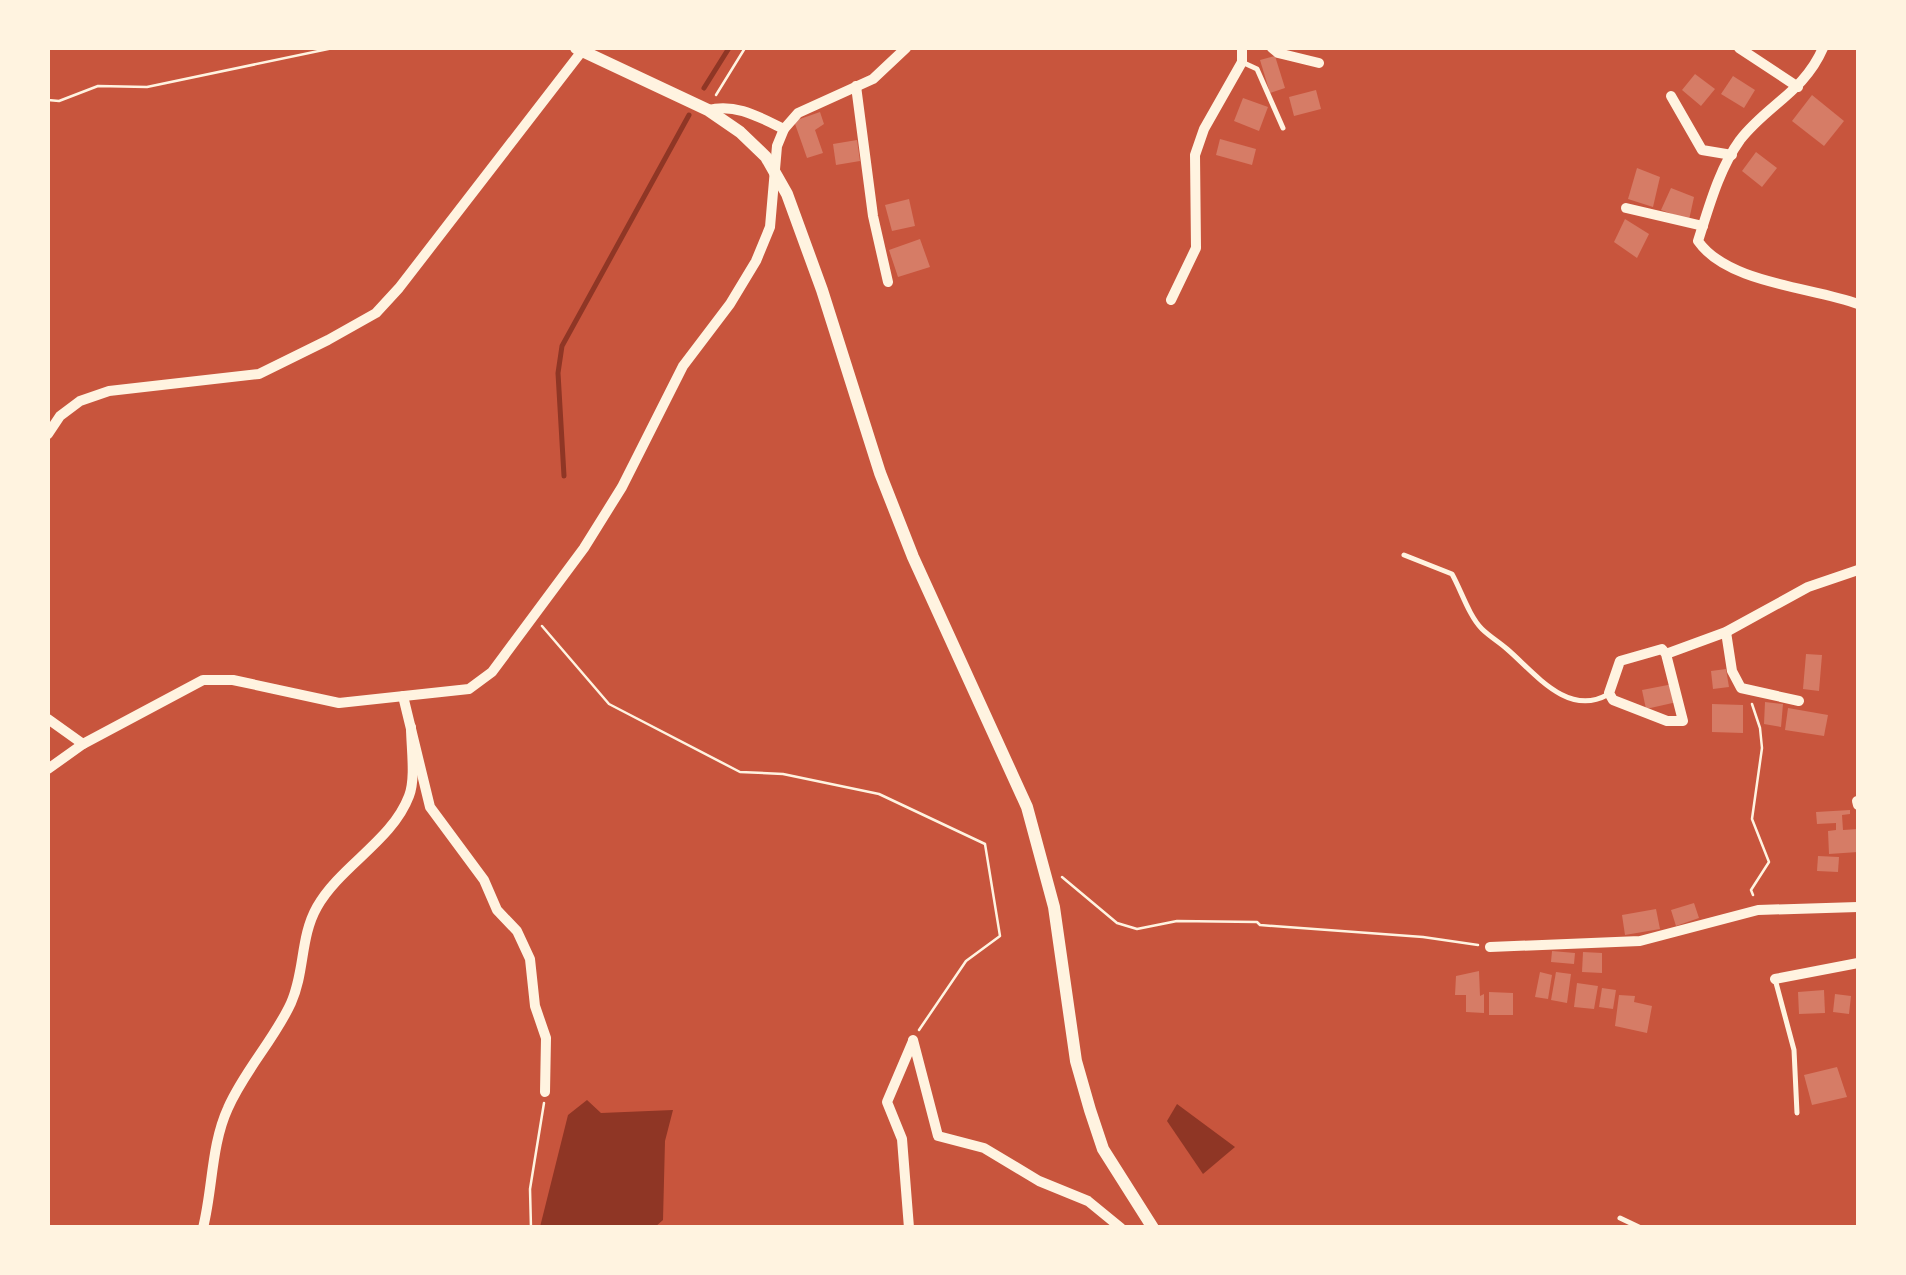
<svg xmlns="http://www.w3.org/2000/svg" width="1906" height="1275" font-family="Barlow,sans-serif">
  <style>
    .water { fill: #8f3625 }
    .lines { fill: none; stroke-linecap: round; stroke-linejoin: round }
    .stream { stroke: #8f3625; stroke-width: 5 }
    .building { fill: #d67c66 }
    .path { stroke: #fff3e0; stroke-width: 2.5 }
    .service { stroke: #fff3e0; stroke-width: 5 }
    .minor { stroke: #fff3e0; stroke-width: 10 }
    .tertiary { stroke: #fff3e0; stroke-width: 12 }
  </style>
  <rect width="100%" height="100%" fill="#c8553d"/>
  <g class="water">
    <polygon points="587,1100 601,1113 673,1110 665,1141 663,1220 655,1227 540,1227 568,1115"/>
    <polygon points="1177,1104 1235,1147 1203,1174 1167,1121"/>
  </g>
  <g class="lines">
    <g class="stream">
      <polyline points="704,88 729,48"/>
      <polyline points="564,476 558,373 562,346 689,115"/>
    </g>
  </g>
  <g class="building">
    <polygon points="1275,56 1285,88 1270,93 1260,60"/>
    <polygon points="1695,74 1715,89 1701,106 1682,90"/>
    <polygon points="1733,76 1755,90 1744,108 1721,94"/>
    <polygon points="1316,90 1321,109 1294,116 1289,97"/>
    <polygon points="1812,95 1844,121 1824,146 1792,121"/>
    <polygon points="1243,98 1268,107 1259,131 1234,121"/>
    <polygon points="820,112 824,124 815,130 823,153 807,158 794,121"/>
    <polygon points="1220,139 1256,149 1252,165 1216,155"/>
    <polygon points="857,140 860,161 836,165 833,144"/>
    <polygon points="1756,152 1777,168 1762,187 1742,171"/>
    <polygon points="1637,168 1660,177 1653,207 1628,199"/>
    <polygon points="1671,188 1694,197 1689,220 1661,210"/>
    <polygon points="909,199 915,226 892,231 885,205"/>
    <polygon points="1625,219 1649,234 1637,258 1614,242"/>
    <polygon points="920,239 930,267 898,277 889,250"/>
    <polygon points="1806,654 1822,655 1819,691 1803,689"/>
    <polygon points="1726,669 1729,687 1713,689 1711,671"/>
    <polygon points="1673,684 1677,702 1646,709 1642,690"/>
    <polygon points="1765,702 1783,704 1781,727 1764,724"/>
    <polygon points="1712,704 1743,705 1743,733 1712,732"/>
    <polygon points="1788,708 1828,715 1824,736 1785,730"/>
    <polygon points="1850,810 1850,814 1842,815 1843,830 1858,829 1858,852 1829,854 1828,831 1836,830 1836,823 1817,824 1816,812"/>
    <polygon points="1818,856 1839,857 1838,872 1817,871"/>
    <polygon points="1694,903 1699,918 1676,926 1671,910"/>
    <polygon points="1656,909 1660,929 1625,935 1622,915"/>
    <polygon points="1552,951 1575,953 1574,964 1551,962"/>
    <polygon points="1583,952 1602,953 1602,973 1582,972"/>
    <polygon points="1479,971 1480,996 1484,994 1484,1013 1466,1012 1466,995 1455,995 1456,976"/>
    <polygon points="1540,972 1552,975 1548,999 1535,997"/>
    <polygon points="1556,972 1571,974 1567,1003 1551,1000"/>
    <polygon points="1577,983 1598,986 1594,1009 1574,1007"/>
    <polygon points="1602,988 1616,990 1613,1009 1599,1007"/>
    <polygon points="1824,990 1825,1013 1799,1014 1798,992"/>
    <polygon points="1489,992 1513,993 1513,1015 1489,1015"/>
    <polygon points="1835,994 1851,996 1849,1014 1833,1012"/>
    <polygon points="1619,995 1635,996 1634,1002 1652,1006 1647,1033 1615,1026"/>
    <polygon points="1837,1067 1847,1097 1812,1105 1804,1075"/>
  </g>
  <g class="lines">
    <g class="path">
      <polyline points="716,95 745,48"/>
      <polyline points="48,100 59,101 98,86 147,87 333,48"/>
      <polyline points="542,626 609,704 740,772 783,774 879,794 985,844 1000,936 966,961 919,1030"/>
      <polyline points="1752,704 1760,728 1762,748 1752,819 1769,862 1751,890 1753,895"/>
      <polyline points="1062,877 1117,923 1137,929 1177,921 1257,922 1260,925 1423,937 1478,945"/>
      <polyline points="531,1228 530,1189 544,1103"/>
    </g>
    <g class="service">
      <polyline points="1244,63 1257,69 1283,128"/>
      <path d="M1404,555L1452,574C1461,590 1469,616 1482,629C1489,636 1499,642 1507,649C1534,672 1567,717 1607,695"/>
      <polyline points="1775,979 1794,1050 1797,1113"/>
      <polyline points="1620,1218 1641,1228"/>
    </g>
    <g class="minor">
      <polyline points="1272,48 1278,53 1319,63"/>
      <polyline points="1739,48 1798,87"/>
      <path d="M1823,48C1804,92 1767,105 1740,140C1719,169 1709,207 1698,241C1728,284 1813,287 1858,304"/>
      <polyline points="856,86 873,216 888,282"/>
      <polyline points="1671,96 1702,150 1732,155"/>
      <path d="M708,110C736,103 759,117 784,129"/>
      <polyline points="1626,208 1703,226"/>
      <polyline points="1171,300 1196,248 1195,155 1204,129 1242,62 1242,48"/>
      <polyline points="48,434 60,416 80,401 109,391 259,374 328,340 376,313 399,288 582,51"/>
      <polyline points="1726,632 1732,671 1741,688 1799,701"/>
      <polyline points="1666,654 1683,721 1667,721 1613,700 1609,693 1620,661 1662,649 1666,654 1726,632 1808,587 1858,570"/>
      <polyline points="403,696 430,807 484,880 497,910 517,931 530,959 535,1006 546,1038 545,1092"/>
      <polyline points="48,719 83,744"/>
      <polyline points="48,769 83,744 203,680 233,680 339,703 469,689 492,672 584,548 622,487 683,366 730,304 756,261 770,227 777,146 784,129 798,113 873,79 906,48"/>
      <polyline points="1857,801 1858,805"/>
      <polyline points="1490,947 1640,941 1758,910 1858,907"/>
      <polyline points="1775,979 1858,963"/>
      <polyline points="913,1040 938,1136 984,1148 1039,1181 1088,1201 1121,1228"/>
      <path d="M203,1228C213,1188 211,1145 228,1108C244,1071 274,1040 291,1003C305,972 300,937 317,907C340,866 392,841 409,796C416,778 411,747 411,727"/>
      <polyline points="909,1228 902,1139 887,1102 913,1041"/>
    </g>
    <polyline class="tertiary" points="576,48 708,110 740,132 766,157 787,194 822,290 880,473 913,557 1027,807 1054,907 1076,1061 1090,1110 1103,1149 1153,1228"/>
  </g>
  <rect width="1906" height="1275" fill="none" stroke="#fff3e0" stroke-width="100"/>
</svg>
